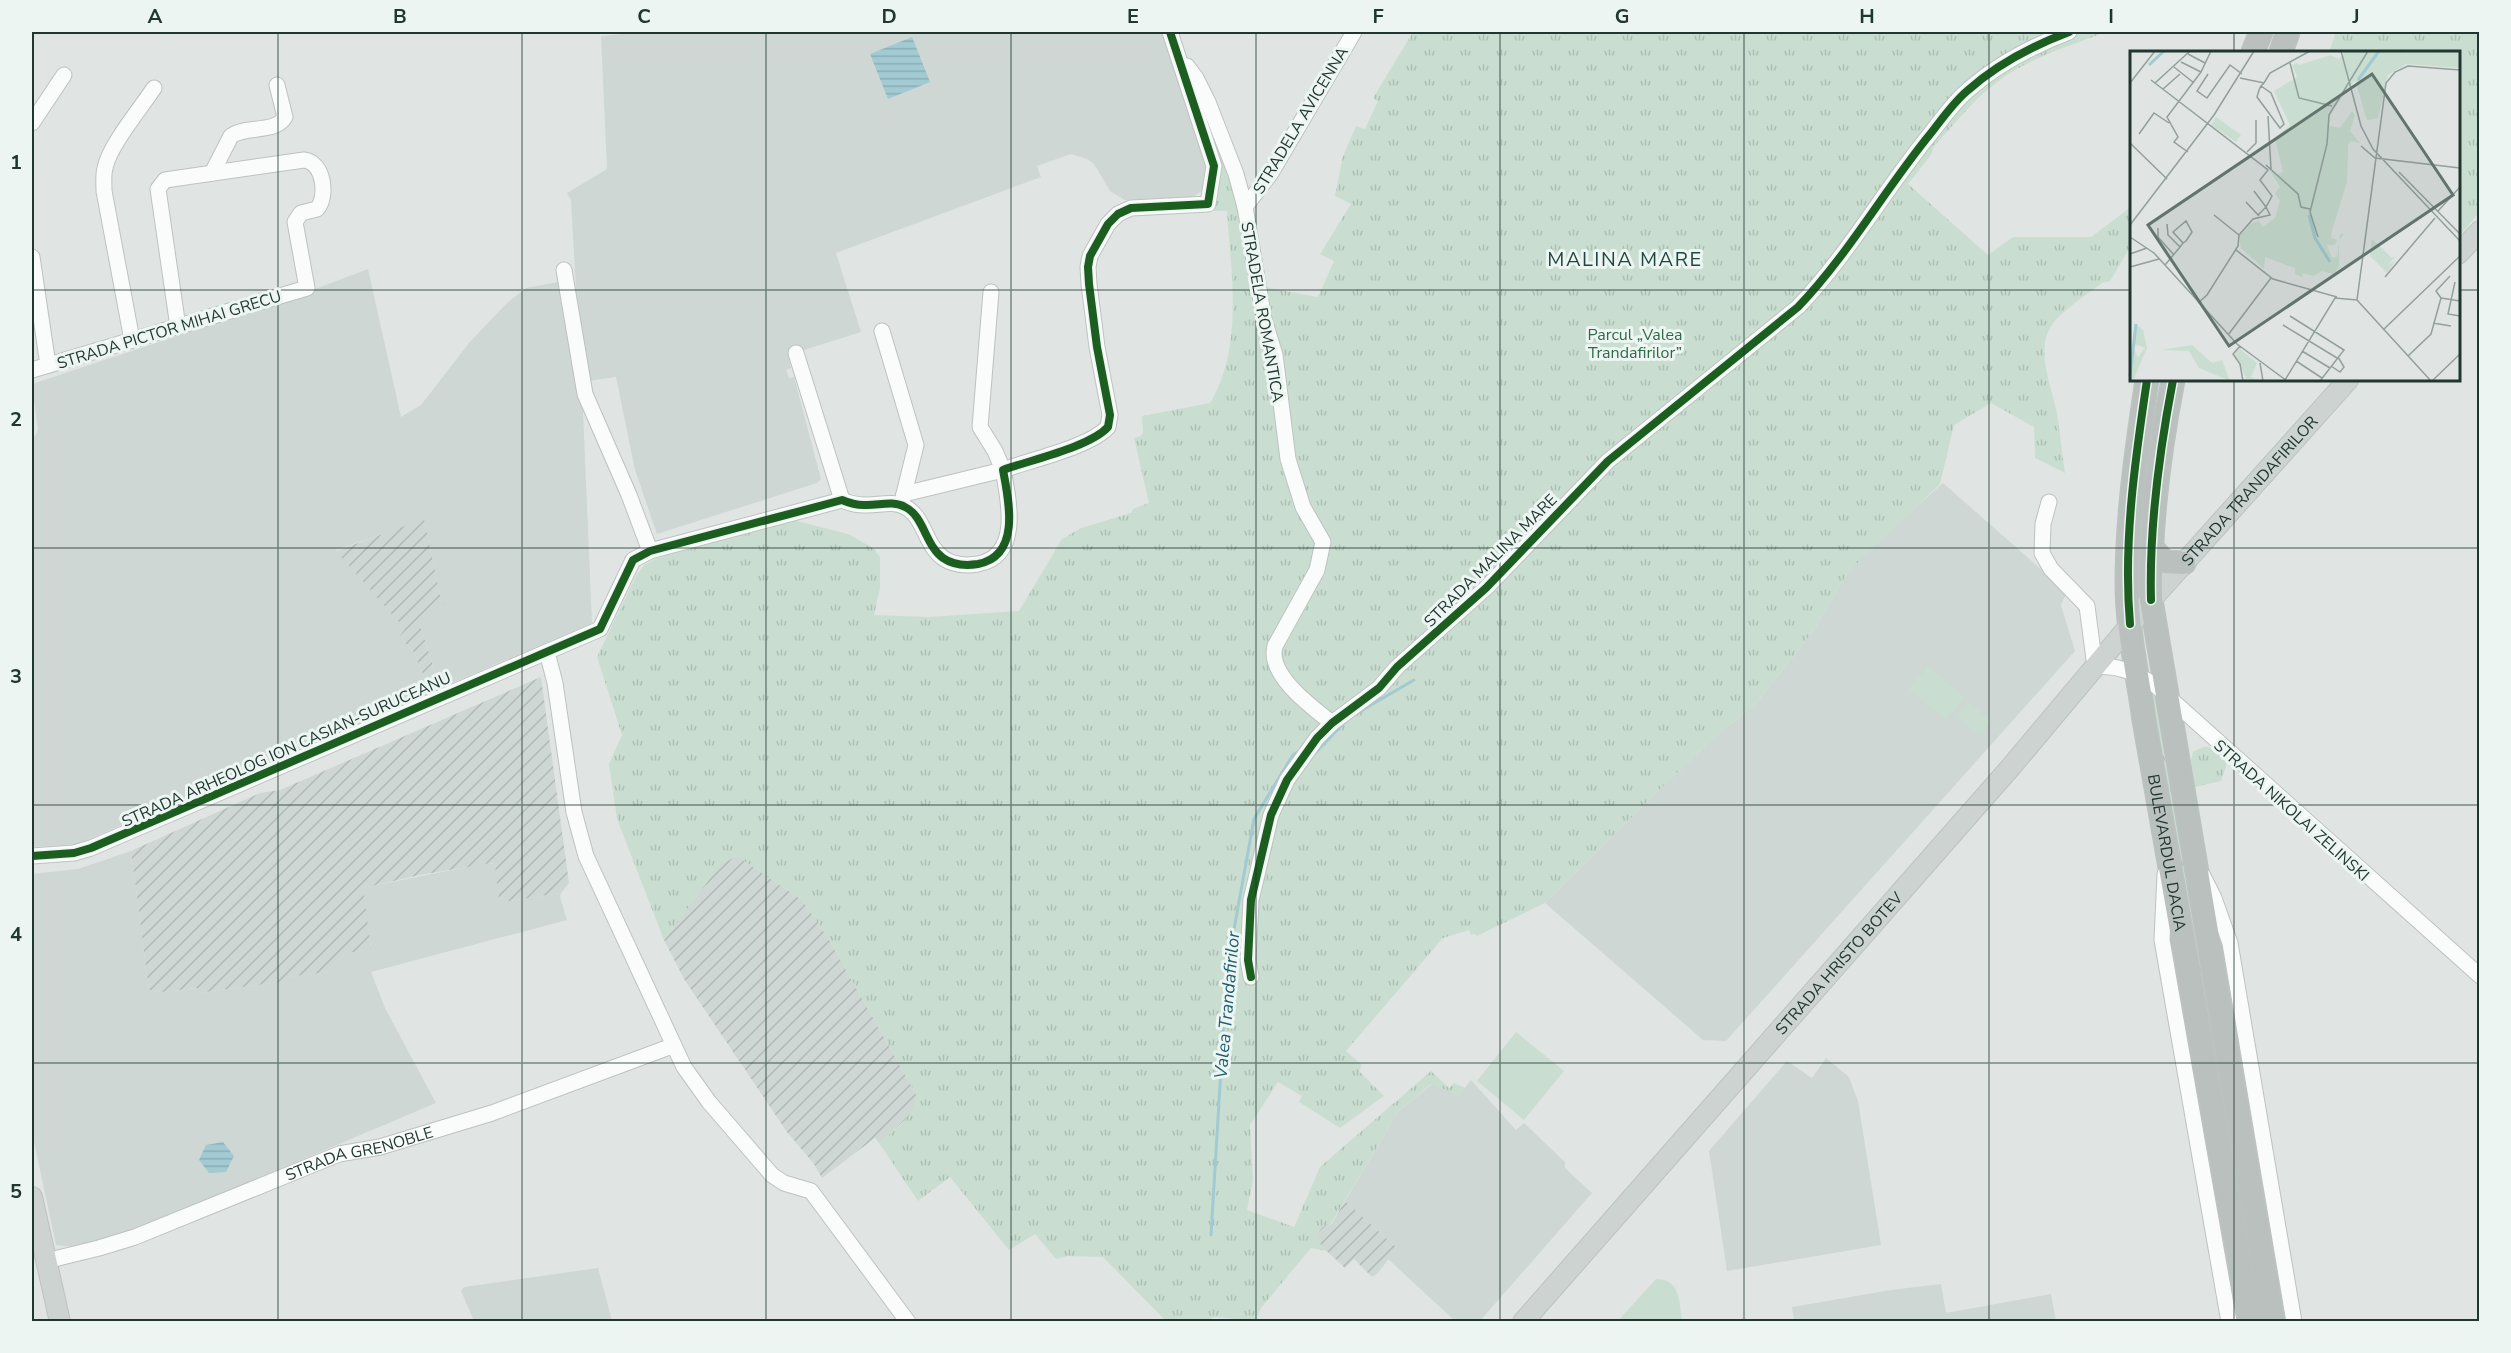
<svg xmlns="http://www.w3.org/2000/svg" width="2511" height="1353" font-family="'Nunito Sans',sans-serif">
  <style>
    .built { fill: #ced7d3 }
    .industrial { fill: url(#industrial-furrows) }
    .grass { fill: url(#grass-tufts) }
    .garden { fill: #c9ded0 }
    .water { fill: url(#water-rules) }
    .lines { fill: none; stroke-linecap: round; stroke-linejoin: round }
    .stream { stroke: #a2cad2; stroke-width: 3 }
    .minor-casing { stroke: #bdc2c0; stroke-width: 17 }
    .major-casing { stroke: #bbc2c0; stroke-width: 22 }
    .highway-casing { stroke: #bbc2c0; stroke-width: 25 }
    .minor { stroke: #fafbfb; stroke-width: 15 }
    .major { stroke: #ccd3d1; stroke-width: 20 }
    .highway { stroke: #b9c0be; stroke-width: 22 }
    .cycleway-casing { stroke: #edf5f2; stroke-width: 11 }
    .cycleway { stroke: #1b5e20; stroke-width: 8 }
    .grid { fill: none; stroke: #203731; stroke-width: 1.5; stroke-opacity: 0.55 }
    .labels { text-anchor: middle; stroke-width: 6; stroke-linejoin: round; paint-order: stroke }
    .street-label { font-size: 16px; fill: #203731; stroke: #edf5f2 }
    .park-label { font-size: 16px; fill: #2d6a47; stroke: #edf5f2 }
    .water-label { font-size: 18px; font-style: italic; fill: #1f5e6e; stroke: #edf5f2 }
    .quarter-label { font-size: 20px; letter-spacing: 1.5px; fill: #1e473e; stroke: #edf5f2 }
    .inset-river { fill: none; stroke: #a2cad2; stroke-width: 3 }
    .inset-road { fill: none; stroke: #939f9c; stroke-width: 1.5 }
    .view { fill: #63746f; fill-opacity: 0.15; stroke: #63746f; stroke-width: 3 }
    .inset-edge { fill: none; stroke: #203731; stroke-width: 3 }
    .neatline { fill: none; stroke: #203731; stroke-width: 2 }
    .grid-label { font-size: 20px; text-anchor: middle; font-weight: bold; fill: #203731 }
  </style>
  <defs>
    <pattern id="industrial-furrows" width="10" height="10" patternUnits="userSpaceOnUse" patternTransform="scale(1.5)"><rect width="10" height="10" fill="#ced7d3"/><path d="M-1 1l2-2M0 10L10 0M9 11l2-2" fill="none" stroke="#b1b9b6"/></pattern>
    <pattern id="grass-tufts" width="24" height="20" patternUnits="userSpaceOnUse" patternTransform="scale(1.5)"><rect width="24" height="20" fill="#c9ded0"/><path d="M3 7l-1-3M5 7V3M7 7l1-3M15 17l-1-3M17 17v-4M19 17l1-3" fill="none" stroke="#acbfb3"/></pattern>
    <pattern id="water-rules" width="6" height="5" patternUnits="userSpaceOnUse" patternTransform="scale(1.5)"><rect width="6" height="5" fill="#a2cad2"/><path d="M0 2.5h6" fill="none" stroke="#8baeb5"/></pattern>
  </defs>
  <rect width="100%" height="100%" fill="#e0e5e3"/>
  <g class="built">
    <polygon points="643,32 1161,32 1202,149 1207,169 1203,190 1193,197 1125,200 1110,191 1094,164 1087,159 1071,154 1037,166 1041,177 836,253 861,332 788,355 791,368 786,370 789,378 794,377 821,479 817,483 657,534 635,470 616,377 581,382 571,200 567,193 607,169 601,36"/>
    <polygon points="368,269 401,417 421,405 469,343 507,303 526,288 558,282 577,393 583,411 592,623 440,688 420,625 440,595 424,520 336,550 406,629 399,637 414,652 430,691 78,844 32,847 32,437 35,436 38,430 32,384 286,300"/>
    <polygon points="1943,483 2067,592 2061,605 2075,651 1726,1041 1703,1040 1545,903 1658,791 1717,735 1756,704 1816,627 1848,572 1880,539"/>
    <polygon points="131,851 149,990 162,992 198,988 199,993 287,981 287,977 329,972 334,964 348,953 371,949 362,888 487,863 495,864 504,902 561,893 560,897 567,920 371,972 385,1008 436,1103 162,1219 107,1239 76,1247 56,1245 32,1132 32,874 78,869"/>
    <polygon points="1826,1058 1849,1077 1858,1101 1881,1245 1727,1271 1709,1151 1787,1061 1812,1078"/>
    <polygon points="1471,1080 1516,1130 1524,1123 1565,1162 1565,1168 1592,1193 1479,1322 1455,1321 1388,1259 1397,1248 1345,1201 1398,1112 1432,1084 1459,1095"/>
    <polygon points="598,1268 612,1321 474,1321 461,1291 464,1287"/>
    <polygon points="1941,1284 1946,1313 2051,1294 2056,1321 1794,1321 1792,1307 1891,1290"/>
  </g>
  <g class="industrial">
    <polygon points="424,519 440,595 446,603 420,625 440,688 430,691 414,652 399,637 405,629 336,551"/>
    <polygon points="541,677 569,883 561,893 504,902 499,900 495,864 491,863 420,875 363,888 371,949 348,953 334,964 336,968 329,972 288,977 288,981 199,993 197,988 162,992 149,990 131,851 260,793 280,790"/>
    <polygon points="737,856 802,900 828,938 916,1094 916,1105 912,1114 879,1143 875,1138 822,1178 814,1164 787,1132 684,979 664,940 720,864"/>
    <polygon points="1345,1201 1397,1248 1378,1273 1372,1277 1354,1259 1345,1268 1318,1243 1317,1236 1320,1229 1328,1223 1331,1225"/>
  </g>
  <g class="grass">
    <path d="M1413,32H2106C2069,46 2027,59 1996,83C1975,98 1953,126 1934,146L1931,155L1908,184L1988,255L2013,237H2091L2131,207V246L2110,281L2102,283C2087,295 2059,312 2050,328C2036,352 2052,388 2057,413C2060,433 2062,453 2065,473L2035,458L2034,427L1991,403L1954,425L1940,484L1848,572L1816,627L1756,704L1717,735L1658,791L1545,903L1477,936L1475,934L1471,935L1469,930L1443,938L1346,1051L1362,1065L1359,1071L1384,1096L1340,1128L1299,1102L1302,1096L1278,1082L1250,1125L1253,1180L1247,1210L1294,1227L1320,1167L1431,1071L1449,1088L1454,1083L1465,1088L1459,1095L1431,1084L1398,1112L1330,1225L1328,1223C1314,1233 1315,1240 1327,1251L1311,1248L1261,1308L1255,1321L1215,1317L1205,1321H1166L1103,1257L1068,1256L1056,1259L1035,1234L1009,1250L950,1177L918,1201L879,1143C895,1129 916,1117 916,1094L828,938L802,900L737,856L720,865L664,940L617,819L609,764L622,735L597,657L636,576L644,565L655,559L793,520L848,534L873,548L880,557V588L874,615L929,617L1019,611L1062,539L1081,528L1131,513L1133,509L1149,503L1134,438L1141,436L1143,432L1142,416L1210,403C1244,347 1231,273 1227,211H1214L1220,157L1233,182L1253,285L1318,297L1334,261L1320,254L1351,204L1335,196L1343,156L1356,126L1365,129L1378,101L1373,98Z"/>
    <polygon points="2336,32 2479,32 2479,213 2459,236 2458,52 2329,52"/>
    <polygon points="2152,695 2156,696 2254,1259 2248,1259"/>
    <polygon points="2203,747 2209,747 2227,763 2221,781 2195,787 2191,760 2193,752"/>
    <polygon points="2209,899 2224,943 2289,1321 2281,1321"/>
    <polygon points="2168,909 2242,1321 2234,1321 2169,941"/>
  </g>
  <g class="garden">
    <polygon points="1928,666 1965,697 1946,720 1909,689"/>
    <polygon points="1969,703 1990,720 1985,731 1978,734 1958,717 1960,710"/>
    <polygon points="1516,1032 1564,1071 1524,1120 1477,1081"/>
    <path d="M1656,1279C1681,1279 1679,1302 1682,1321H1618Z"/>
  </g>
  <g class="water">
    <polygon points="912,37 930,82 888,99 870,54"/>
    <polygon points="223,1142 234,1156 226,1172 209,1173 199,1160 206,1145"/>
  </g>
  <g class="lines">
    <g class="stream">
      <polyline points="1359,712 1414,680"/>
      <polyline points="1315,753 1346,721"/>
      <polyline points="1211,1235 1227,968 1254,819 1293,755 1298,752"/>
    </g>
    <defs>
      <g id="minor">
        <path d="M1187,66L1196,78L1208,102L1236,174L1245,207L1264,319L1275,355L1288,459L1303,507L1323,542L1317,570L1275,646C1267,675 1312,707 1332,723"/>
        <polyline points="32,123 64,75"/>
        <path d="M212,173L231,136C246,125 275,134 285,117L277,85"/>
        <polyline points="1245,207 1271,173 1354,32"/>
        <polyline points="32,257 48,365"/>
        <polyline points="564,270 585,394 629,495 650,551"/>
        <polyline points="882,331 916,445 902,502"/>
        <path d="M132,340L104,191C104,183 103,175 105,168C109,146 141,108 154,88"/>
        <polyline points="796,353 842,500"/>
        <path d="M32,370C123,343 215,315 307,288L295,222L301,213L317,209C328,197 324,162 304,160L165,180L158,189L178,327"/>
        <polyline points="904,494 1003,470 995,451 980,427 991,292"/>
        <path d="M2049,502L2043,524L2042,553L2051,569L2087,606L2095,667C2118,664 2135,673 2155,685L2480,976"/>
        <polyline points="547,652 555,683 574,812 586,856 684,1067 709,1102 772,1175 784,1183 811,1191 908,1322"/>
        <path d="M32,856L74,853L91,848L600,629L633,560L650,551L842,500C849,503 856,505 864,505C878,506 892,500 905,507C924,516 925,545 943,558C953,565 965,566 978,564C1021,556 1009,501 1003,470C1030,460 1090,447 1108,427L1110,415L1097,347L1089,284L1088,267L1090,256L1108,224L1118,214L1131,208L1208,204L1214,166L1170,32"/>
        <polyline points="2165,874 2162,940 2229,1322"/>
        <polyline points="2203,876 2214,898 2230,943 2294,1322"/>
        <path d="M1251,977L1248,960L1251,900L1271,815L1287,780L1317,738L1332,723L1379,688L1397,667L1486,588L1608,461L1798,307C1848,255 1885,189 1931,133C1942,119 1953,103 1967,91C1996,65 2032,46 2069,32"/>
        <path id="s1" d="M46,1261L99,1248L135,1237L339,1154L380,1147L492,1113L672,1046"/>
      </g>
      <g id="major">
        <polyline points="2458,254 2480,231"/>
        <polyline points="32,1197 60,1322"/>
        <path id="s2" d="M1523,1322L2010,768L2151,600L2348,380"/>
      </g>
      <g id="highway">
        <polyline points="2253,52 2261,32"/>
        <polyline points="2281,52 2288,32"/>
        <path id="s3" d="M2147,380C2137,447 2127,515 2127,584C2127,629 2138,675 2144,720L2250,1322"/>
        <path d="M2173,380C2159,453 2149,526 2151,600L2273,1322"/>
        <polyline points="2151,547 2165,562 2184,563"/>
      </g>
    </defs>
    <use href="#minor" class="minor-casing"/>
    <use href="#major" class="major-casing"/>
    <use href="#highway" class="highway-casing"/>
    <use href="#minor" class="minor"/>
    <use href="#major" class="major"/>
    <use href="#highway" class="highway"/>
    <defs>
      <g id="cycleway">
        <path d="M2151,600C2149,526 2159,453 2173,380"/>
        <path d="M2130,624C2123,543 2135,460 2147,380"/>
        <path d="M32,856L74,853L91,848L600,629L633,560L650,551L842,500C849,503 856,505 864,505C878,506 892,500 905,507C924,516 925,545 943,558C953,565 965,566 978,564C1021,556 1009,501 1003,470C1030,460 1090,447 1108,427L1110,415L1097,347L1089,284L1088,267L1090,256L1108,224L1118,214L1131,208L1208,204L1214,166L1170,32"/>
        <path d="M1251,977L1248,960L1251,900L1271,815L1287,780L1317,738L1332,723L1379,688L1397,667L1486,588L1608,461L1798,307C1848,255 1885,189 1931,133C1942,119 1953,103 1967,91C1996,65 2032,46 2069,32"/>
      </g>
    </defs>
    <use href="#cycleway" class="cycleway-casing"/>
    <use href="#cycleway" class="cycleway"/>
  </g>
  <path class="grid" d="M278,32V1322M522,32V1322M766,32V1322M1011,32V1322M1256,32V1322M1500,32V1322M1744,32V1322M1989,32V1322M2234,32V52M32,290H2132M2458,290H2480M2234,380V1322M32,548H2480M32,805H2480M32,1063H2480"/>
  <g class="labels">
    <g class="street-label">
      <text transform="translate(1300 120) rotate(-59)" y="6">STRADELA AVICENNA</text>
      <text transform="translate(1263 312) rotate(80)" y="6">STRADELA ROMANTICA</text>
      <text transform="translate(169 329) rotate(-17)" y="6">STRADA PICTOR MIHAI GRECU</text>
      <text dy="6" stroke="none"><textPath href="#s2" startOffset="1104">STRADA TRANDAFIRILOR</textPath></text>
      <text transform="translate(1490 560) rotate(-45)" y="6">STRADA MALINA MARE</text>
      <text transform="translate(286 749) rotate(-24)" y="6">STRADA ARHEOLOG ION CASIAN-SURUCEANU</text>
      <text transform="translate(2292 810) rotate(42)" y="6">STRADA NIKOLAI ZELINSKI</text>
      <text dy="6" stroke="none"><textPath href="#s3" startOffset="477">BULEVARDUL DACIA</textPath></text>
      <text dy="6" stroke="none"><textPath href="#s2" startOffset="478">STRADA HRISTO BOTEV</textPath></text>
      <text dy="6" stroke="none"><textPath href="#s1" startOffset="332">STRADA GRENOBLE</textPath></text>
    </g>
    <g class="park-label">
      <text x="1635" y="340">Parcul „Valea<tspan x="1635" dy="18">Trandafirilor”</tspan></text>
    </g>
    <g class="water-label">
      <text transform="translate(1227 1005) rotate(-85)" y="6">Valea Trandafirilor</text>
    </g>
    <g class="quarter-label">
      <text x="1625" y="266">MALINA MARE</text>
    </g>
  </g>
  <g transform="translate(2130 51)">
    <rect width="330" height="330" fill="#e0e5e3"/>
    <path d="M216,0H330V17L276,13L258,24L248,67L237,69L225,29L201,61L199,75L210,77L222,60L225,64L220,80L230,92L220,90L218,94L217,131L202,179L201,187L207,189L205,194H197L202,207L207,206L210,183H214L209,189V216L203,223L192,220L183,225L173,222L172,226L165,223V217L135,206L134,218L111,197L109,186L120,173L129,170L133,176L145,167L150,150L145,142L150,136L140,119L147,124L153,121L145,87L160,74L144,40L167,26L162,14L167,12L169,14L201,4L209,8ZM86,66L111,84L106,91L81,74ZM6,273L13,279L17,297L3,330H0L4,299L8,306L15,297L4,293Z" fill="#c9ded0"/>
    <path d="M62,294L82,312L92,309L100,330L69,317L59,300L31,299ZM109,297L127,312L121,326L131,330H113L116,327L104,303Z" fill="#c9ded0"/>
    <path d="M242,188L262,207L267,204L258,214L266,209L257,222L240,205Z" fill="#c9ded0"/>
    <path class="inset-river" d="M19,14L34,0M228,29L249,0M179,164L185,187L200,211M0,325L6,273"/>
    <path class="inset-road" d="M211,0L231,75L243,98L330,190M58,3L75,12M51,11L71,21M160,12L169,47L202,55M44,16L64,32M78,23L67,40L77,47L100,14L112,23M110,27L134,32L140,22L180,0M21,29L138,119L130,129L142,145L136,156L140,164L123,168L109,184L108,195L77,244L68,252M0,32L25,0M25,32L60,0M131,35L141,42L154,73L150,77L127,46L129,39L131,35L134,32M33,38L50,23M138,65L141,118M9,83L24,62L39,72M0,92L37,128M231,95L245,107L330,117M58,101L44,91L48,86L37,66L71,21L81,0M117,101L126,92V69M136,114L168,143L171,156L180,158M269,121L330,183M124,140L136,156L128,164M116,151L129,165M308,160L330,136M84,164L109,184M37,173L38,184L50,196M0,174L84,64L124,0M28,177V186L44,204M0,186L24,202L107,293L157,330M188,186L180,161L197,93L199,64L238,0M106,199L143,228L207,246M0,203L17,197M35,214L50,196L53,192L56,190L62,181L56,170L43,181L53,192M0,216L29,208M255,226L305,167M325,231L318,263L330,265M311,247L306,240L320,225M311,247L330,250M160,265L214,299L190,330M303,272L321,275M153,274L207,307M253,279L330,205M98,284L141,227M110,295L103,303L110,313L113,330M172,300L200,317M278,305L301,283L311,247M166,310L192,327M130,312L133,330M201,315L210,321L214,316L208,306M155,329L205,247L227,249M301,330L227,249L256,32L265,21L278,15L330,19M302,330L330,303"/>
    <path class="view" d="M242,23L323,144L99,295L18,174Z"/>
    <rect width="330" height="330" class="inset-edge"/>
  </g>
  <rect width="2511" height="1353" fill="none" stroke="#edf5f2" stroke-width="66"/>
  <rect x="33" y="33" width="2445" height="1287" class="neatline"/>
  <g class="grid-label">
    <text x="155" y="23">A</text>
    <text x="400" y="23">B</text>
    <text x="644" y="23">C</text>
    <text x="889" y="23">D</text>
    <text x="1133" y="23">E</text>
    <text x="1378" y="23">F</text>
    <text x="1622" y="23">G</text>
    <text x="1867" y="23">H</text>
    <text x="2111" y="23">I</text>
    <text x="2356" y="23">J</text>
    <text x="16" y="169">1</text>
    <text x="16" y="426">2</text>
    <text x="16" y="683">3</text>
    <text x="16" y="941">4</text>
    <text x="16" y="1198">5</text>
  </g>
</svg>
